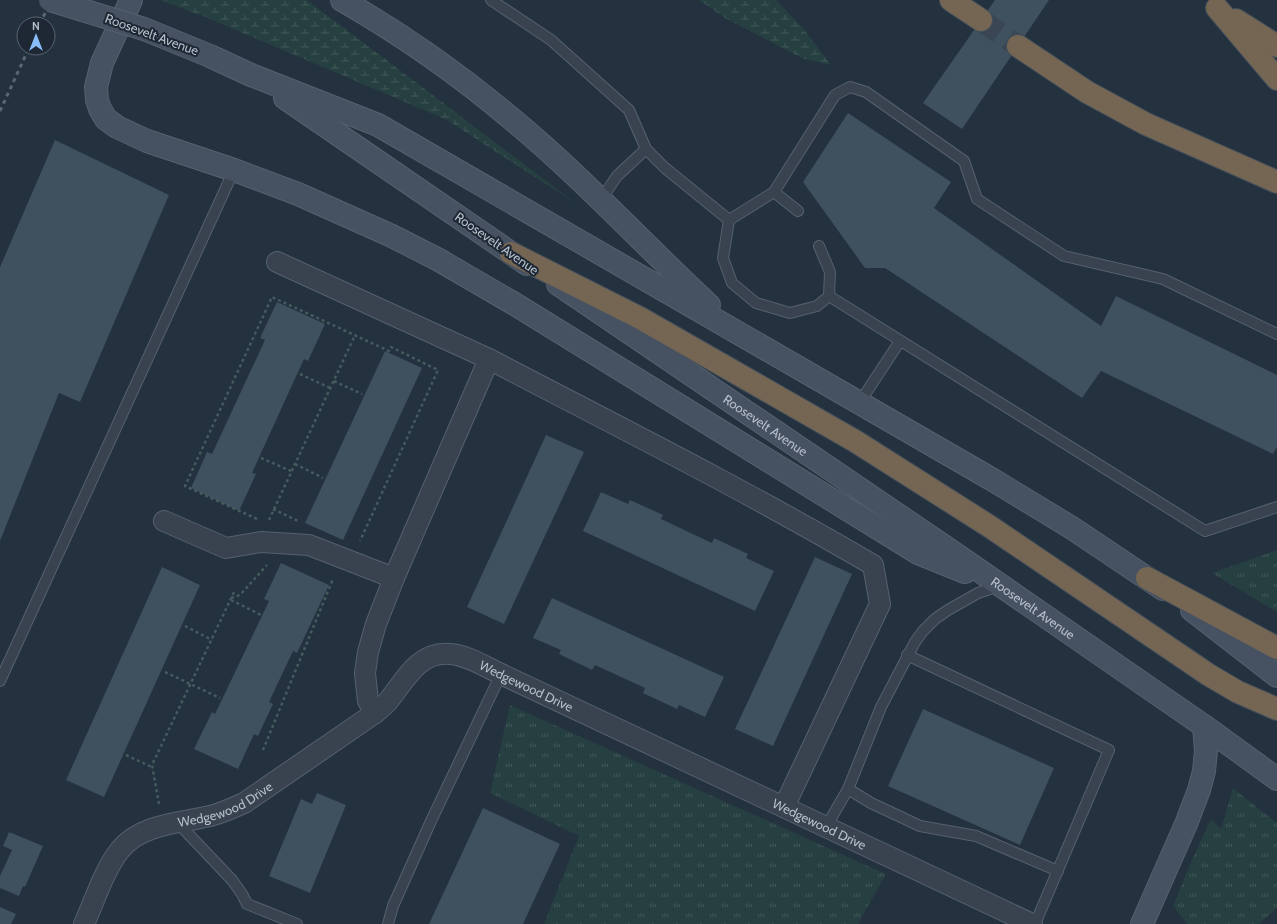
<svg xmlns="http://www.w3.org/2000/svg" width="1277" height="924" font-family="Cabin,sans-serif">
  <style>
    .grass { fill: url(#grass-tufts) }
    .wetland { fill: url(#wetland-marsh) }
    .building { fill: #3f505e }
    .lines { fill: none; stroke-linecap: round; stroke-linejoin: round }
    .motorway-tunnel { stroke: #3a4654; stroke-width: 22; stroke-dasharray: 22 11; stroke-linecap: butt }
    .service-casing { stroke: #56616d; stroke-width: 12 }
    .minor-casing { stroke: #56616d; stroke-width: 22 }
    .secondary-casing { stroke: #56616d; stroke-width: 24 }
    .motorway-casing { stroke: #434e5a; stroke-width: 24 }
    .path { stroke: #445c5d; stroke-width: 2.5; stroke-dasharray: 3 3; stroke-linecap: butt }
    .service { stroke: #38434f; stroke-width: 10 }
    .minor { stroke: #38434f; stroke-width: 20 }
    .secondary { stroke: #465262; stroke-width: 22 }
    .motorway { stroke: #756654; stroke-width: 22 }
    .rail { stroke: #5a6776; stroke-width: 3; stroke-dasharray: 4 4; stroke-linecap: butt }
    .secondary-bridge-casing { stroke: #56616d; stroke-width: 24; stroke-linecap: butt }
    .secondary-bridge { stroke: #465262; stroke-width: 22 }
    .labels { text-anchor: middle; stroke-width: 4; stroke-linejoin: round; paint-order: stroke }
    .street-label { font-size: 13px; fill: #b4beca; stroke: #1d2834 }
  </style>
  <defs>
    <pattern id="grass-tufts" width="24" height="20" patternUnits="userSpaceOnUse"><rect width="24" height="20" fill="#263f40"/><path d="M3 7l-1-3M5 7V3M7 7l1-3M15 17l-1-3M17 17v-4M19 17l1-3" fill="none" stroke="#43595a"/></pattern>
    <pattern id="wetland-marsh" width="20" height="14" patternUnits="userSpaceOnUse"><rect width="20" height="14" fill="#263f40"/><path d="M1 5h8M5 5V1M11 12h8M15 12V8" fill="none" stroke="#43595a"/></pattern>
  </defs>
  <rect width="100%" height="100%" fill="#24313f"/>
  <g class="grass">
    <polygon points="1277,550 1277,612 1212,573"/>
    <polygon points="510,705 886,874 858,924 544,924 579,836 490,793"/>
    <polygon points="1233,788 1277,823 1277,908 1259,924 1187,924 1173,906 1191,862 1211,819 1221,829"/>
  </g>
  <g class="wetland">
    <polygon points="160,0 307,0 578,205 447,120 205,17"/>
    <polygon points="699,0 776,0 802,27 831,65 804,59 725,18"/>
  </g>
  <g class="building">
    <polygon points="995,0 1049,0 962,129 923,103"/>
    <polygon points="848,113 951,182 934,208 1101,326 1116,296 1277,375 1277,447 1273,454 1101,371 1082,398 885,268 865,268 803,182"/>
    <polygon points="55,140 169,195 80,402 59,393 0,541 0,267"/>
    <polygon points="277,302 325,324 308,361 304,359 252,473 256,474 239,511 191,488 207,452 212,454 265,340 260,338"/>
    <polygon points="385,351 422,368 343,540 305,523"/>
    <polygon points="546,435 584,452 504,624 467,607"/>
    <polygon points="601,492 628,504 630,500 663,515 661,519 712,543 714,538 748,554 746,558 774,571 755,611 583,531"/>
    <polygon points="815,557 852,574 773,746 735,729"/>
    <polygon points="281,563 329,585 297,653 293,651 269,702 273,704 258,736 254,734 238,769 194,749 212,712 215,714 269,601 264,599"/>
    <polygon points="162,567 200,585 104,797 66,780"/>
    <polygon points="552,598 724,677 705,717 679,705 677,709 643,693 645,688 595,665 592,670 559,654 561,650 533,638"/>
    <polygon points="923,709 1054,768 1020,845 888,786"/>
    <polygon points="317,793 346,805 310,893 269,876 301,799 312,804"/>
    <polygon points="483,808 560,844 523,924 429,924"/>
    <polygon points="9,832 43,846 25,887 23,886 19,896 0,888 0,876 12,850 3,846"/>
    <polygon points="0,907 16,914 11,924 0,924"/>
  </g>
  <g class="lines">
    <polyline class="motorway-tunnel" points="981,20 1018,46"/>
    <defs>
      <g id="service">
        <polyline points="491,0 551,40 629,110 646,149 665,168 729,220"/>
        <polyline points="774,192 798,211"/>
        <polyline points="600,201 617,176 646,149"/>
        <polyline points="819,246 830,272 829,296 817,306 790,313 756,303 732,283 723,258 729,220 774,192 835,95 850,87 866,92 964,161 977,199 1064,256 1163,279 1277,334"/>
        <polyline points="829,296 1205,531 1277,507"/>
        <polyline points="860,402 900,341"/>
        <polyline points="907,655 1109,750 1035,924"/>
        <polyline points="0,681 234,170"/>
        <polyline points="848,789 871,803 920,826 976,836 1058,871"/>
        <polyline points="177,822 232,880 242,894 247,904 297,924"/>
        <polyline points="826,827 848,789 881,707 915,642 923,631 935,619 948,610 978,593 999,586"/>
        <polyline points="388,924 393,906 431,821 501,674"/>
      </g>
      <g id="minor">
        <polyline points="277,262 489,359 394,578 376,624 368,652 365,673 368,701 375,713"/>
        <path d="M489,359C617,426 747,491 873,565L880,604L784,807"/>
        <polyline points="164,521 226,548 261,542 309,545 394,578"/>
        <path id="s1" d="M84,924C94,902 105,868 120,850C140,824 180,823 210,816C222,813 233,808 244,803L375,713C380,709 385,705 389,700C405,680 419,651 450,654C467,655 486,667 501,674L1032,924"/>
      </g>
      <g id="secondary">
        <polyline points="131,0 102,63 96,87 97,100 100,109 106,119 117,127 147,141 234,170 298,194 392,236 439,260 513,303 918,553 965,572"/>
        <path d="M342,0C403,35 460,75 513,120C582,177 643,244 709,305"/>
        <polyline points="144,29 210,56 251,75 378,125 993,480 1072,528 1163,589"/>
        <polyline points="285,98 527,264"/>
        <path id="s2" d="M558,284L948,549L1204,726L1277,779"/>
        <polyline points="1192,610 1277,676"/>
        <polyline points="1142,924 1186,824 1199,790 1204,771 1206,751 1204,726"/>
      </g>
      <g id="motorway">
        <polyline points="951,0 981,20"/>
        <polyline points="1217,8 1277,79"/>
        <polyline points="1236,20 1277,46"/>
        <polyline points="1018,46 1087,92 1146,124 1277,182"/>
        <polyline points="511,253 640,318 855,441 989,526 1209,675 1238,692 1277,709"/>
        <polyline points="1147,578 1277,648"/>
      </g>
    </defs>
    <use href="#service" class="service-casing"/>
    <use href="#minor" class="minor-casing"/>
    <use href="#secondary" class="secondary-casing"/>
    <use href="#motorway" class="motorway-casing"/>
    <g class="path">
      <polyline points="300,374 330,388"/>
      <polyline points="334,381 362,394"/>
      <polyline points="261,458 291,471"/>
      <polyline points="295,464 323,478"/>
      <polyline points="273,509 298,521"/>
      <polyline points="257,519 185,486 272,297 389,351 391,347 438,370 360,541"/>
      <polyline points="269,520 355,335"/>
      <polyline points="231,598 240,595 267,565"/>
      <polyline points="231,600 261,615"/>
      <polyline points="185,626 212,640"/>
      <polyline points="165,672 220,698"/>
      <polyline points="263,750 333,579"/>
      <polyline points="126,755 152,767"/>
      <polyline points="159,804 152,765 235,590"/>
    </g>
    <use href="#service" class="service"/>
    <use href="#minor" class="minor"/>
    <use href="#secondary" class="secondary"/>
    <use href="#motorway" class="motorway"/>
    <g class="rail">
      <polyline points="40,24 51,0"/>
      <polyline points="0,111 29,48"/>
    </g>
    <defs>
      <polyline id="secondary-bridge" points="50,0 144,29"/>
    </defs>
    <use href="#secondary-bridge" class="secondary-bridge-casing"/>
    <use href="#secondary-bridge" class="secondary-bridge"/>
  </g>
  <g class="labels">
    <g class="street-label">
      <text transform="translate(152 34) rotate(20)" y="5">Roosevelt Avenue</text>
      <text transform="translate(497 243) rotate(35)" y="5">Roosevelt Avenue</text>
      <text dy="5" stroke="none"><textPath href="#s2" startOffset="251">Roosevelt Avenue</textPath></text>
      <text dy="5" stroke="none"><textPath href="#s2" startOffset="575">Roosevelt Avenue</textPath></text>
      <text dy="5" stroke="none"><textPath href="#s1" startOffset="559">Wedgewood Drive</textPath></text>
      <text dy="5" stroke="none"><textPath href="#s1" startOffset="199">Wedgewood Drive</textPath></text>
      <text dy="5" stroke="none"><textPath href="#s1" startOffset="883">Wedgewood Drive</textPath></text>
    </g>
  </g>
  <g transform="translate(36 36)"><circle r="19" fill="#1d2834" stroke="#596470"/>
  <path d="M0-3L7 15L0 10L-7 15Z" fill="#88bdfb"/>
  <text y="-6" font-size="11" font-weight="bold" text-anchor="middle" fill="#b4beca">N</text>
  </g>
</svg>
